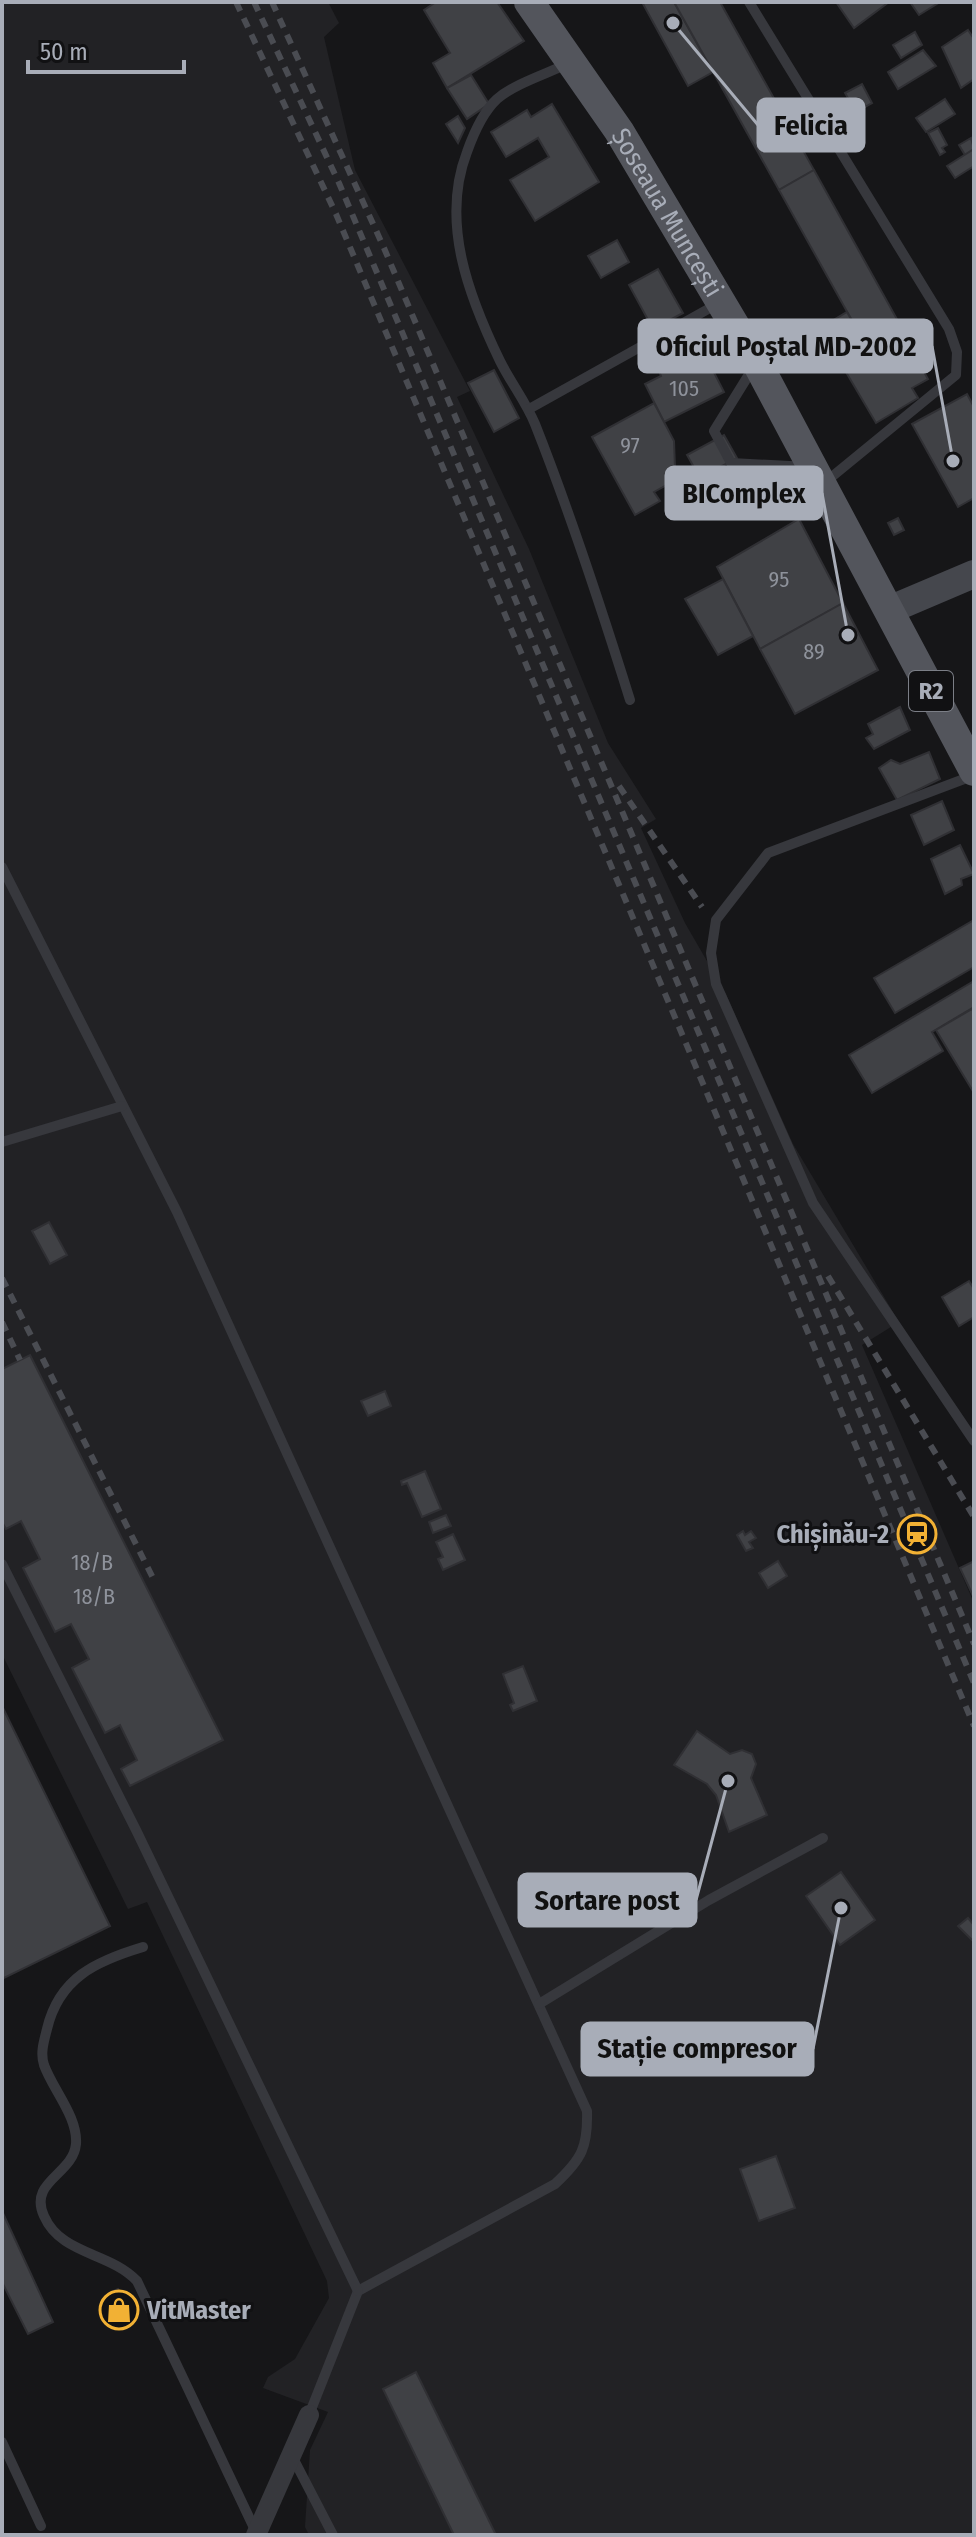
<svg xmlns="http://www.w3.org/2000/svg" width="976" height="2537" font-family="'Fira Sans Condensed',sans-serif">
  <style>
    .built { fill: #222225 }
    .building { fill: #404145; stroke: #303034; stroke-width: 2 }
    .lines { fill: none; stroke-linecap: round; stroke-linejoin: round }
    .lane { stroke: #37383d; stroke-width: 10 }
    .street { stroke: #37383d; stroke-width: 20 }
    .secondary { stroke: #45474d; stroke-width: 28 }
    .primary { stroke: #53555c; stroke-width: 30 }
    .rail { stroke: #4a4c52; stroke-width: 6; stroke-dasharray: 10 8; stroke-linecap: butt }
    .labels { text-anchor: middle; stroke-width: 6; stroke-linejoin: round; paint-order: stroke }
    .number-label { font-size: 22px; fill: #8e929b }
    .shield { fill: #111113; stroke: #7b7e86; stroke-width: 2 }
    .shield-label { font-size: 24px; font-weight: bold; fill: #a8adb8 }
    .street-label { font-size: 26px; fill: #a8adb8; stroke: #111113 }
    .poi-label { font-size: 26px; font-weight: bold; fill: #a8adb8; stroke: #111113; text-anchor: end }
    .leader { fill: none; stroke: #a8adb8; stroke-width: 3 }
    .callout-dot { fill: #a8adb8; stroke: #111113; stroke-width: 3 }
    .callout { fill: #a8adb8; stroke: #a8adb8; stroke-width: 3 }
    .callout-label { font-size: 28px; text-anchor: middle; font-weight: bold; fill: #111 }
  </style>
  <rect width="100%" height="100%" fill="#161618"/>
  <polygon class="built" points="2,2 328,2 339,23 324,37 355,170 470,391 457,397 529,549 608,743 656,819 641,828 685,923 726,994 793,1144 899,1322 862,1345 974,1603 974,2535 309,2535 305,2527 310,2450 328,2412 263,2388 268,2377 295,2359 329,2298 327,2281 147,1902 128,1909 2,1654"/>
  <g class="building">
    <polygon points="436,2 497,2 524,41 447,88 433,63 450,53 424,10"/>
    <polygon points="642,2 674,2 713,72 688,86"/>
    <polygon points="674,2 720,2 814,170 779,190"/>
    <polygon points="836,2 889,2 854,28"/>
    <polygon points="910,2 940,2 919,15"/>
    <polygon points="968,30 974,39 974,79 961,88 942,47"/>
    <polygon points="915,32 922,45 901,58 893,45"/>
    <polygon points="923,50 936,66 898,89 888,72"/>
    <polygon points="471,75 489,104 467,119 447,88"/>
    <polygon points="862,84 872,103 856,112 845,93"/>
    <polygon points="945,99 955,114 926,132 916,118"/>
    <polygon points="552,104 599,182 535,221 510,180 549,157 538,138 506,157 491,132 527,110 531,117"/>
    <polygon points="458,116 465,128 458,143 446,124"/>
    <polygon points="938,128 947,145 942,148 945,152 940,155 928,133"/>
    <polygon points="971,138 974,149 965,155 959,145"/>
    <polygon points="974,149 974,166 955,178 947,166"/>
    <polygon points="814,170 913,348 878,367 779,190"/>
    <polygon points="617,240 629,262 601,278 588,256"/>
    <polygon points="658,269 683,313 653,329 629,285"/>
    <polygon points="847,312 878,367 911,349 928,379 912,388 918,398 876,423 820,328"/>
    <polygon points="701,347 724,392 664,422 645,384 661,376 658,368"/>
    <polygon points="494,370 519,418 494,432 468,383"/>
    <polygon points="967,394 974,407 974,498 958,507 912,424"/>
    <polygon points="654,403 674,441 675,468 665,474 670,483 654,492 660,501 635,515 592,437"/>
    <polygon points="724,435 737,458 700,478 687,455"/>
    <polygon points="898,518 904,530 894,535 888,523"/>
    <polygon points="799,519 843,603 760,649 717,567"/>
    <polygon points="723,579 753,636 718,655 685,599"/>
    <polygon points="843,603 878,670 795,714 760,649"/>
    <polygon points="900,707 910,730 874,749 866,738 873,734 868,724"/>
    <polygon points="929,752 940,779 897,800 879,768 891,760 900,764"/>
    <polygon points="942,801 954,830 924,845 911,815"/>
    <polygon points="960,845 974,874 961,879 962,885 945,894 931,859"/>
    <polygon points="974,920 974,967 895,1013 874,978"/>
    <polygon points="974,981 974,1007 932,1032 943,1051 872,1093 849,1055"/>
    <polygon points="972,1009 974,1013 974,1093 936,1030"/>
    <polygon points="49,1222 67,1255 50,1264 32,1231"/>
    <polygon points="969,1281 974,1289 974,1317 959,1326 942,1297"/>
    <polygon points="30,1355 223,1740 130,1786 121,1769 137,1760 120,1725 105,1733 72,1668 89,1659 71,1624 55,1632 23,1568 40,1559 21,1521 6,1529 2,1522 2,1369"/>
    <polygon points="385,1391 391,1406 368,1416 361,1401"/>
    <polygon points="425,1471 441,1509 422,1517 407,1483 402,1485 401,1481"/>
    <polygon points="446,1515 451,1526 433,1533 429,1522"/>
    <polygon points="743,1531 745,1535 751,1531 756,1538 749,1542 753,1548 746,1551 737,1535"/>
    <polygon points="453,1534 465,1560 443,1570 438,1559 443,1557 436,1542"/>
    <polygon points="778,1561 787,1576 768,1588 759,1573"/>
    <polygon points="974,1561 974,1598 960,1568"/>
    <polygon points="523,1666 537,1701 513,1711 510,1705 514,1703 503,1674"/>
    <polygon points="2,1706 110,1926 2,1979"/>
    <polygon points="697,1731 730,1754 742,1750 752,1754 756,1764 751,1778 767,1815 729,1832 716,1795 707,1784 674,1765"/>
    <polygon points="841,1872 875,1920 840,1945 806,1896"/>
    <polygon points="968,1918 974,1925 974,1942 958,1926"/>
    <polygon points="776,2156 795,2208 759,2221 740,2169"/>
    <polygon points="2,2211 53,2322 28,2334 2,2282"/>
    <polygon points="118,2289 130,2313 114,2321 104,2301 111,2298 109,2293"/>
    <polygon points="416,2372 496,2535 454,2535 383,2389"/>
  </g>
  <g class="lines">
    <g class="lane">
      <polyline points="749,2 949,329 957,352 956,375 823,484"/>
      <path d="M567,64C546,74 514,84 497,99C483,112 473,135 467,152C440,222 469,297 500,361C511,383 526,402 535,424C571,515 601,607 630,700"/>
      <polyline points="753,368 714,431 731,463 808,467"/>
      <polyline points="529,409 719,303"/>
      <polyline points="972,776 768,853 716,920 711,953 716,984 813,1203 974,1441"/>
      <path d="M2,867L177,1212L587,2111C588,2147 582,2159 555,2184L358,2291L309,2415"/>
      <polyline points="2,1142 122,1106"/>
      <polyline points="2,1564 137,1832 358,2291"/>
      <path d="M143,1947C96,1961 59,1978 47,2029C44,2041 40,2053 44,2065C53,2090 78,2117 76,2144C73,2175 28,2181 44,2216C61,2255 110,2252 137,2281L256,2532"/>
      <polyline points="539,2004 709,1900 823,1838"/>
      <polyline points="2,2442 41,2526"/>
      <polyline points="292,2456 333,2535"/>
    </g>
    <polyline class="street" points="256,2535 309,2415"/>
    <polyline class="secondary" points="889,610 974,574"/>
    <path class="primary" id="s1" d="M529,2L619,131L757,363L974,771"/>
    <g class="rail">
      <polyline points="236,2 336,214 974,1726"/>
      <polyline points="254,2 339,183 974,1683"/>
      <polyline points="272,2 384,248 974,1644"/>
      <polyline points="619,786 702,907"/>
      <polyline points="828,1276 974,1517"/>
      <polyline points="2,1278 153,1578"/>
      <polyline points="2,1322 20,1360"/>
    </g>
  </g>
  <defs>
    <symbol id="station-ring" viewBox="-11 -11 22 22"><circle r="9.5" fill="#111113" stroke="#f2b134" stroke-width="1.5"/><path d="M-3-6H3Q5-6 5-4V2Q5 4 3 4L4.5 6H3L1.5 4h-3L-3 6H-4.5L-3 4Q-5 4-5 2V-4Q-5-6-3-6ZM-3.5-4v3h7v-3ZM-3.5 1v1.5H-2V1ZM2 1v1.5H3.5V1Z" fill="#f2b134"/></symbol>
    <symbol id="shop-ring" viewBox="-11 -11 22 22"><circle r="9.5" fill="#111113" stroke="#f2b134" stroke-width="1.5"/><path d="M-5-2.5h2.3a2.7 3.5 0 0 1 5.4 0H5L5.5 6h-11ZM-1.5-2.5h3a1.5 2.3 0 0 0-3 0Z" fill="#f2b134"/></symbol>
  </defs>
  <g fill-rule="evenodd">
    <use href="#station-ring" x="895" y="1512" width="44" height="44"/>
    <use href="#shop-ring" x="97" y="2288" width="44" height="44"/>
  </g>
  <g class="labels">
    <g class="number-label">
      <text x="684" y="396">105</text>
      <text x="630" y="453">97</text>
      <text x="779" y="587">95</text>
      <text x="814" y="659">89</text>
      <text x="92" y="1570">18/B</text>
      <text x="94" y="1604">18/B</text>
    </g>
    <rect class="shield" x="909" y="671" width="44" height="40" rx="6"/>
    <g class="shield-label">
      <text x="931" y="699">R2</text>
    </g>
    <g class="street-label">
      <text dy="9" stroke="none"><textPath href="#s1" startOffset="252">Șoseaua Muncești</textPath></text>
    </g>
    <g class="poi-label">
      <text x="889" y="1543">Chișinău-2</text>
      <text x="147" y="2319" text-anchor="start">VitMaster</text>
    </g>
  </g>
  <path class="leader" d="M673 23L758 125M953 461L932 346M848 635L822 493M728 1781L696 1900M841 1908L813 2049"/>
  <g class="callout-dot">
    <circle cx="673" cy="23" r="8"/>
    <circle cx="953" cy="461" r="8"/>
    <circle cx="848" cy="635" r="8"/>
    <circle cx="728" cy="1781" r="8"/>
    <circle cx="841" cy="1908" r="8"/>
  </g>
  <g class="callout">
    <rect x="758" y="99" width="106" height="52" rx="8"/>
    <rect x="639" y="320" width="293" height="52" rx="8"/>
    <rect x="666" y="467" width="156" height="52" rx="8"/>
    <rect x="519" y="1874" width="177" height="52" rx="8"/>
    <rect x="582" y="2023" width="231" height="52" rx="8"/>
  </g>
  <g class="callout-label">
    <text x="811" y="135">Felicia</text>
    <text x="786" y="356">Oficiul Poștal MD-2002</text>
    <text x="744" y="503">BIComplex</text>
    <text x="607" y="1910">Sortare post</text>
    <text x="697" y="2058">Stație compresor</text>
  </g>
  <rect width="976" height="2537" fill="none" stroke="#a8adb8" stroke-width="8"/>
  <path d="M28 60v12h156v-12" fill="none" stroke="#a8adb8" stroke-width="4"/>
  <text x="40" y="60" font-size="24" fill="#a8adb8" stroke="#111113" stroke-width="6" paint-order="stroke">50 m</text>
</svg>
